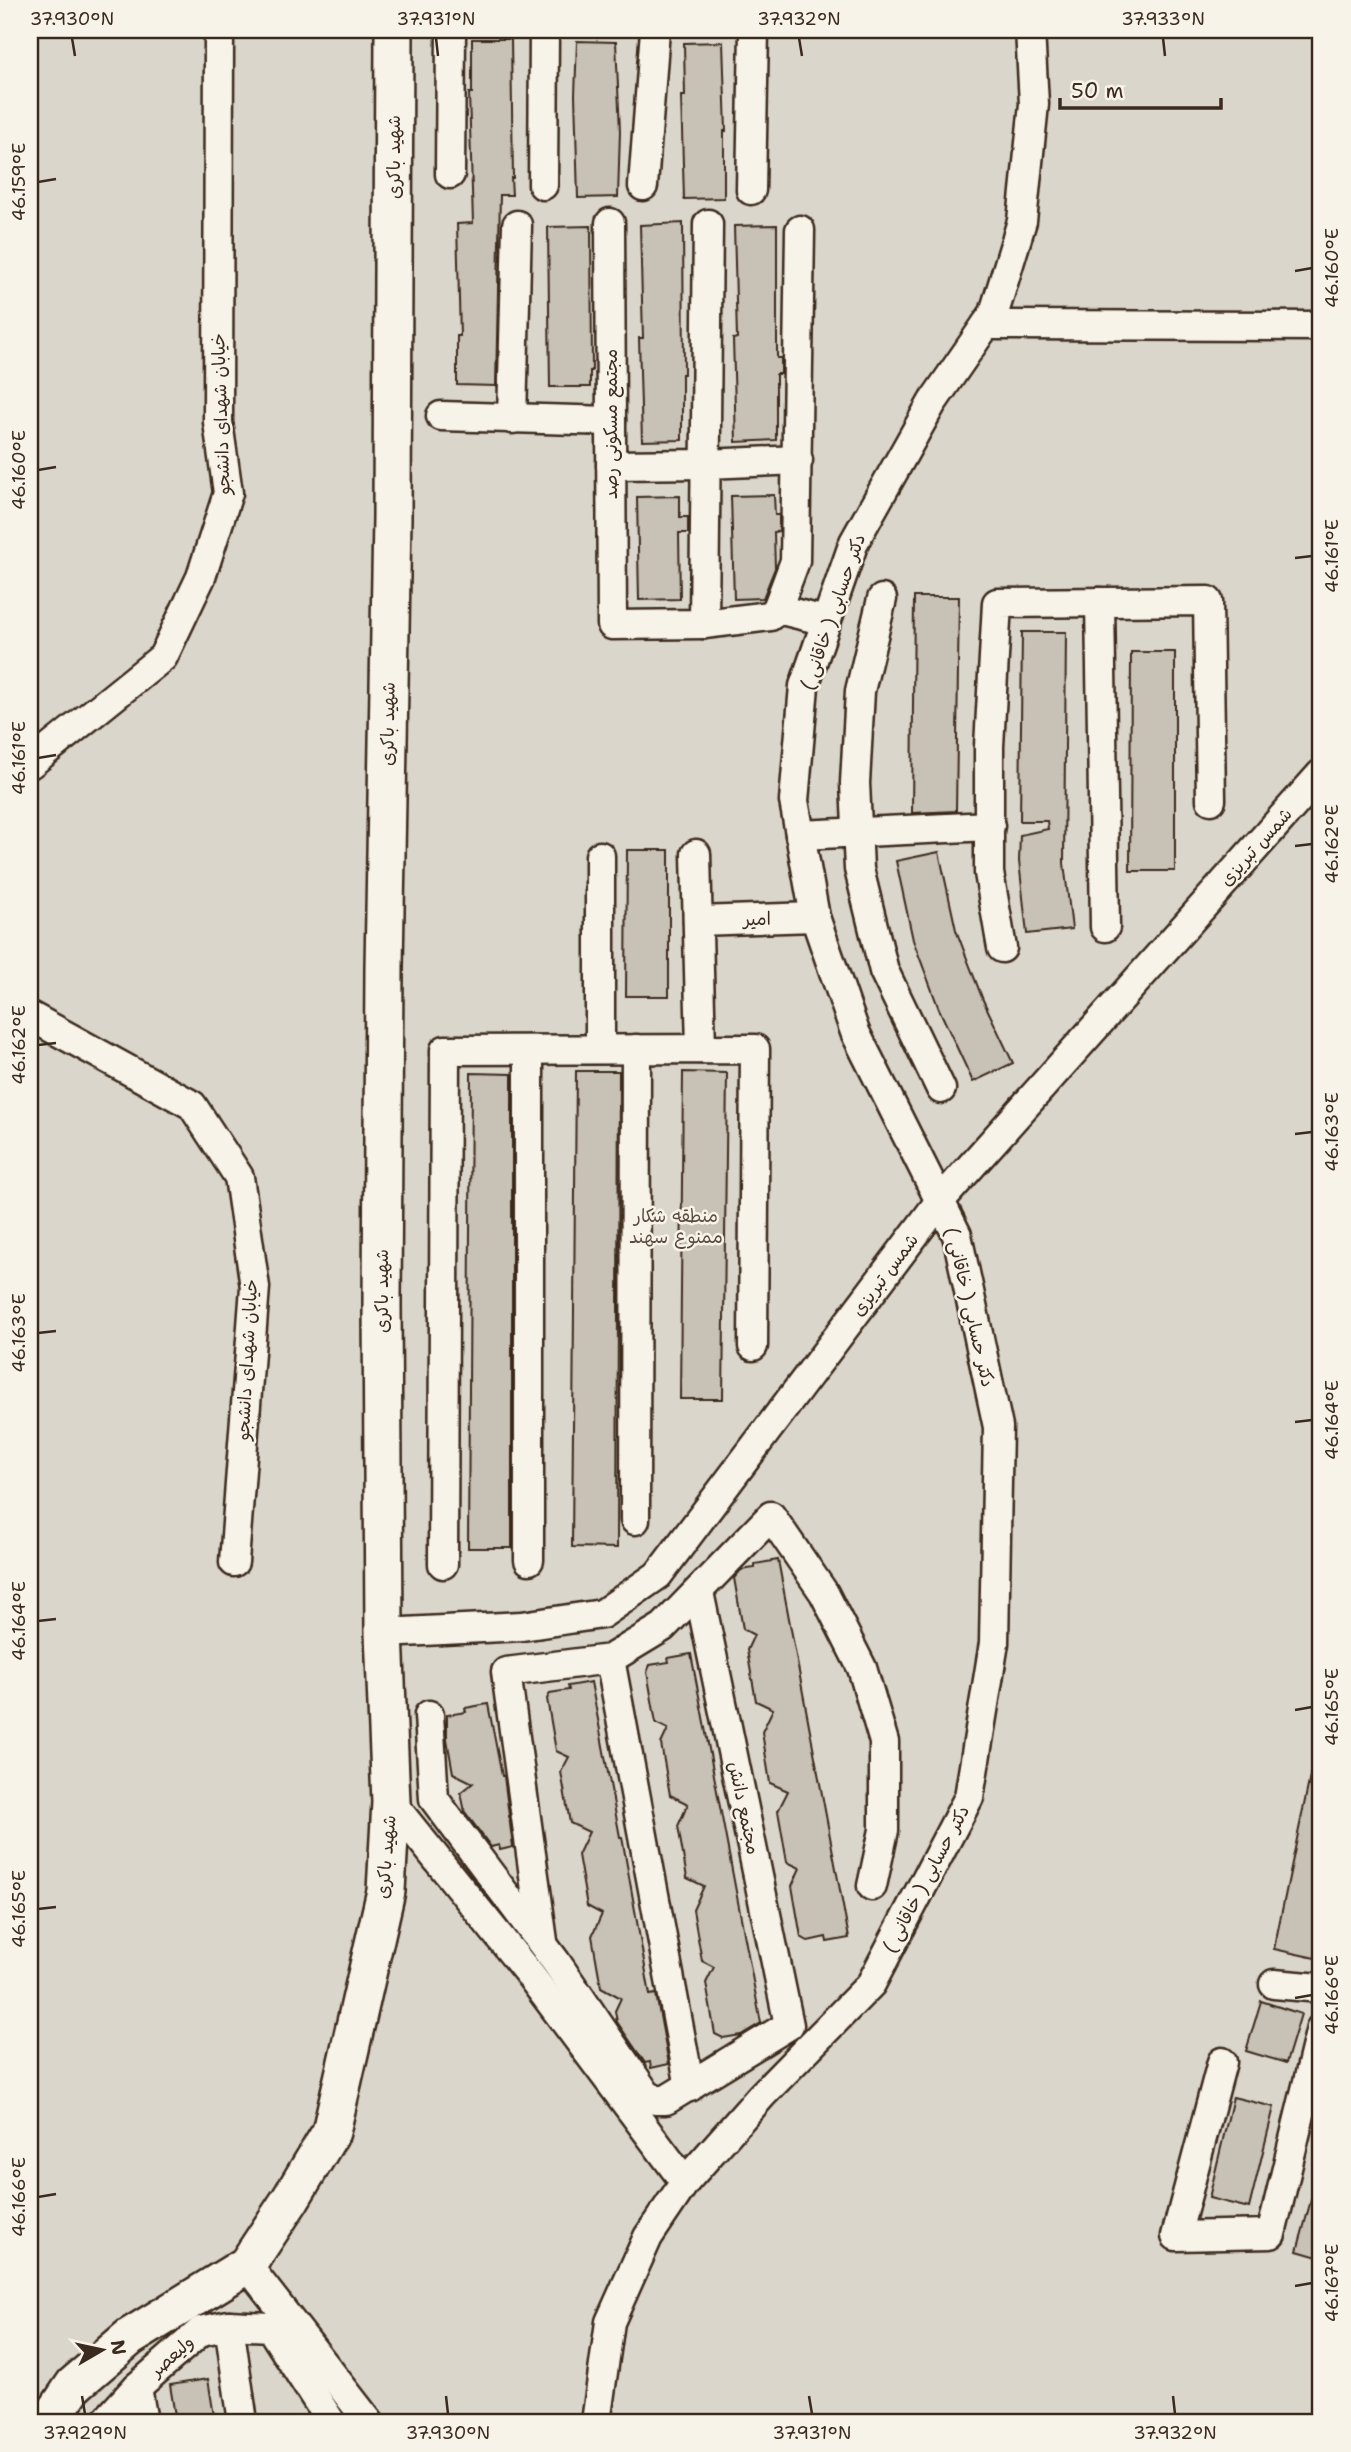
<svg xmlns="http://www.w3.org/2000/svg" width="1351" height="2452" font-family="'Shantell Sans','Playpen Sans Arabic',sans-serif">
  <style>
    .green { fill: #dbd6cb; stroke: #8b8074; stroke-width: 2 }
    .building { fill: #c8c1b6; stroke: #3b2a1e; stroke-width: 2 }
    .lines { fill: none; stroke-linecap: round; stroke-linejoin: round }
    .minor-casing { stroke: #3b2a1e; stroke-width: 33 }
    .major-casing { stroke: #3b2a1e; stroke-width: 42 }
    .minor { stroke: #f7f3e8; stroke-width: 28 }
    .major { stroke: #f7f3e8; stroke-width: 37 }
    .ticks { fill: none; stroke: #3b2a1e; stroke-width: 2.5 }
    .labels { text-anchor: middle; stroke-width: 5; stroke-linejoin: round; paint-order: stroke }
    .street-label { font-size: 18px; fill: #3b2a1e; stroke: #f7f3e8 }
    .park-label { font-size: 18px; fill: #5b4c41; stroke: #f7f3e8 }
    .neatline { fill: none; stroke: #3b2a1e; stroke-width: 2.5 }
    .ticks-label { font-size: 18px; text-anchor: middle; fill: #3b2a1e }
  </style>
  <rect width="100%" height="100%" fill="#f7f3e8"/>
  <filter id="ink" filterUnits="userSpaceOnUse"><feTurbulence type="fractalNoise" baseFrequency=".0143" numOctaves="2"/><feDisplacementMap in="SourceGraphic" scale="14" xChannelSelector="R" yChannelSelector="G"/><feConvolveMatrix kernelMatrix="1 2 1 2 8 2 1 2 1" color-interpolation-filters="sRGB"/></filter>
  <g filter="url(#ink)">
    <rect class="green" x="30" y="30" width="1291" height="2392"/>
    <g class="building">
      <polygon points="472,39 511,39 513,178 511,178 512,195 500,195 496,386 457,385 457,336 460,336 457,224 473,223 469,93 472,93"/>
      <polygon points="577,41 616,42 620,131 618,197 578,198 575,95"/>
      <polygon points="723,42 726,131 724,131 724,198 684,199 681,96 685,96 684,43"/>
      <polygon points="683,223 684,374 682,374 682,440 642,441 639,338 643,338 640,225"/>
      <polygon points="777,225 777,358 781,358 781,374 776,374 776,440 736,442 733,339 737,338 734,226"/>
      <polygon points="591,226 592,371 590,371 590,387 550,387 548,227"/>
      <polygon points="774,495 775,515 779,515 779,531 774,532 775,568 763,598 734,599 731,496"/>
      <polygon points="680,496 680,517 688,517 688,533 679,533 680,599 639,600 637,497"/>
      <polygon points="914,597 959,597 956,811 912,813"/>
      <polygon points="1022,632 1066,632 1064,863 1072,929 1027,934 1019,861 1020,835 1048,829 1047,821 1020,821"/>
      <polygon points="1131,652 1175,652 1175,871 1130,871"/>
      <polygon points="627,850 669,850 669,996 626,996"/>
      <polygon points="939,852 956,930 983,1000 1013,1063 973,1082 939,1009 913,940 896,861"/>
      <polygon points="576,1071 619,1071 617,1548 572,1547"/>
      <polygon points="683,1072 727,1073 723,1399 680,1399"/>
      <polygon points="471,1073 512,1074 512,1548 468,1548"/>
      <polygon points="778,1560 849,1938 827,1942 826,1937 808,1941 801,1937 792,1886 800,1868 787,1862 778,1811 788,1791 770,1783 762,1732 773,1709 756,1701 747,1650 754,1635 743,1629 734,1578 741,1570 755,1568 755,1564"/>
      <polygon points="691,1654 761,2023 741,2035 723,2038 715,2034 706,1983 714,1967 702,1961 693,1910 704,1886 687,1878 678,1826 688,1804 670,1795 661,1744 668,1729 656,1723 647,1672 650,1665 669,1662 668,1658"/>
      <polygon points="591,1682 620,1837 622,1837 650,1995 656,1994 669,2064 651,2068 650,2062 645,2063 617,2022 615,2011 621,1998 601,1987 592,1936 602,1914 587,1906 578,1855 589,1832 570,1823 561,1772 569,1757 556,1751 547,1699 550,1693 569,1690 568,1686"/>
      <polygon points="488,1704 502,1776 504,1776 513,1847 500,1850 499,1845 491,1847 465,1812 461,1793 473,1783 453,1773 447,1739 447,1715 466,1712 465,1708"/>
      <polygon points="1313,1762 1321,1763 1321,1931 1315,1958 1274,1949"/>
      <polygon points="1261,2001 1301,2014 1286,2063 1246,2051"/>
      <polygon points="1233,2097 1274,2107 1249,2208 1209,2198"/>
      <polygon points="1316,2182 1321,2182 1321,2258 1297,2251"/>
      <polygon points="208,2379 215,2422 176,2422 170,2385"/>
    </g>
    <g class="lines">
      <defs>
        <g id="minor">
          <polyline points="450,174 451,30"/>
          <polyline points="543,185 544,30"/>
          <polyline points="643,186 655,30"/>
          <polyline points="751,190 754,30"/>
          <polyline points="610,223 612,625 704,624 770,616 777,609 795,561 800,230"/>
          <polyline points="986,325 1321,326"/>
          <polyline points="441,416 611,421"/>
          <polyline points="512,419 517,225"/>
          <polyline points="611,465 706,464 798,460"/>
          <polyline points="882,599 860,691 855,783 859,869 884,971 941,1089"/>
          <polyline points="1100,602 1105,927"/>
          <polyline points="777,609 826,621"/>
          <polyline points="704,624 708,224"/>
          <polyline points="30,764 163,657 201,577 228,493 218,422 219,30"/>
          <polyline points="800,835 990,826"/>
          <polyline points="696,854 701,1049"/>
          <polyline points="600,856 600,1049"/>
          <polyline points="698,921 815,917"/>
          <polyline points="1002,948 989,873 989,746 997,603 1208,601 1211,800"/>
          <polyline points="30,1016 192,1105 239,1177 255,1287 234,1562"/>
          <polyline points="529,1050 529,1560"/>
          <polyline points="635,1520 636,1049"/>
          <polyline points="443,1564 445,1050 755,1049 753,1346"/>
          <polyline points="384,1633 522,1626 602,1614 658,1575 940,1201 1321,774"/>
          <polyline points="610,1659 690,2087"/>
          <polyline points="429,1715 434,1799 556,1962 646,2094 655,2100 666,2100 789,2025 699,1592"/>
          <polyline points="391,1802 530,1975 685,2182"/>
          <polyline points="543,1941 506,1672 610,1659 663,1627 771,1516 824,1593 862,1668 884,1742 884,1830 872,1886"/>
          <polyline points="1274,1984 1321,1988"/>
          <polyline points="1222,2062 1176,2236 1271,2234 1321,2028"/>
          <polyline points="247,2265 369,2422"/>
          <polyline points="229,2325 243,2422"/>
          <polyline points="137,2387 143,2422"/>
          <polyline points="105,2422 137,2387 201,2331 229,2325 270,2327 331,2422"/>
          <polyline points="596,2422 610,2322 648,2237 685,2182 762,2095 871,1984 969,1797 994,1643 998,1427 957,1235 855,1032 815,917 794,801 804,686 854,542 932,403 994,313 1022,221 1034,104 1030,30"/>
        </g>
        <polyline id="major" points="49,2422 74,2385 130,2337 247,2265 290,2200 331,2132 386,1891 391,1802 384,1633 382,1304 384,967 392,518 394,30"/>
      </defs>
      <use href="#minor" class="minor-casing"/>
      <use href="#major" class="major-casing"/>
      <use href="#minor" class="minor"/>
      <use href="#major" class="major"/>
    </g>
  </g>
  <path class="ticks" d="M72,38L75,56M436,38L438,56M799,38L802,56M1163,38L1165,56M38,182L56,179M1295,271L1312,268M38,470L56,467M1295,558L1312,556M38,758L56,755M1295,846L1312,844M38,1045L56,1043M1295,1134L1312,1132M38,1333L56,1331M1295,1422L1312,1420M38,1621L56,1619M1295,1710L1312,1707M38,1909L56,1907M1295,1998L1312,1995M38,2197L56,2194M1295,2286L1312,2283M82,2396L85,2414M446,2396L448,2414M809,2396L812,2414M1173,2396L1175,2414"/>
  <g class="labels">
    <g class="street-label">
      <text transform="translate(394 157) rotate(-90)" y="6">شهید باکری</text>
      <text transform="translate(221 414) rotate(-92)" y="6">خیابان شهدای دانشجو</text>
      <text transform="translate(611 424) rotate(-90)" y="6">مجتمع مسکونی رصد</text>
      <text transform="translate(833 612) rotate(-71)" y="6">دکتر حسابی ( خاقانی )</text>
      <text transform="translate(388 724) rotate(-89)" y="6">شهید باکری</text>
      <text transform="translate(1256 847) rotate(-48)" y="6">شمس تبریزی</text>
      <text transform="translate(757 919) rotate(-2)" y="6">امیر</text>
      <text transform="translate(885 1275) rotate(-53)" y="6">شمس تبریزی</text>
      <text transform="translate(382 1291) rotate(-90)" y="6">شهید باکری</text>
      <text transform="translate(970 1307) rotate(77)" y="6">دکتر حسابی ( خاقانی )</text>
      <text transform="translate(247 1360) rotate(-87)" y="6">خیابان شهدای دانشجو</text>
      <text transform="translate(744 1808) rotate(78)" y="6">مجتمع دانش</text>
      <text transform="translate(386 1857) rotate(-85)" y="6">شهید باکری</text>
      <text transform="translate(926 1879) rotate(-62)" y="6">دکتر حسابی ( خاقانی )</text>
      <text transform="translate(172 2356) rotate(-42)" y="6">ولیعصر</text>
    </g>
    <g class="park-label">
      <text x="676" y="1222">منطقه شکار<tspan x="676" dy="21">ممنوع سهند</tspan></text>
    </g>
  </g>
  <rect width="1351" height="2452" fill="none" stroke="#f7f3e8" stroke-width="77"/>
  <g transform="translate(102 2350) rotate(81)" stroke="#f7f3e8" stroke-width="5" paint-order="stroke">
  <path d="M0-5L12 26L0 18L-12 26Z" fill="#3b2a1e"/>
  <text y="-10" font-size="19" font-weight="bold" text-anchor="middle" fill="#3b2a1e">N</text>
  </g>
  <path d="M1060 98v10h161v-10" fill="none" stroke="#3b2a1e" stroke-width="3.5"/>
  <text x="1071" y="98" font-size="21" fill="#3b2a1e" stroke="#f7f3e8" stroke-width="5" paint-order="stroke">50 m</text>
  <rect x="38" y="38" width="1274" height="2376" class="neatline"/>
  <g class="ticks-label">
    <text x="72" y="25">37.930°N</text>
    <text x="436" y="25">37.931°N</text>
    <text x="799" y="25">37.932°N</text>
    <text x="1163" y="25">37.933°N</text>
    <text transform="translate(19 182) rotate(-90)" y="6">46.159°E</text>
    <text transform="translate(1332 268) rotate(-90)" y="6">46.160°E</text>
    <text transform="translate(19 470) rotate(-90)" y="6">46.160°E</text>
    <text transform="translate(1332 556) rotate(-90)" y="6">46.161°E</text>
    <text transform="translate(19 758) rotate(-90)" y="6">46.161°E</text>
    <text transform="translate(1332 844) rotate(-90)" y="6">46.162°E</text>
    <text transform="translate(19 1045) rotate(-90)" y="6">46.162°E</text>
    <text transform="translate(1332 1132) rotate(-90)" y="6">46.163°E</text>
    <text transform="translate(19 1333) rotate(-90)" y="6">46.163°E</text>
    <text transform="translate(1332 1420) rotate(-90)" y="6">46.164°E</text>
    <text transform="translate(19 1621) rotate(-90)" y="6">46.164°E</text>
    <text transform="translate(1332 1707) rotate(-90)" y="6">46.165°E</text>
    <text transform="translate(19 1909) rotate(-90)" y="6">46.165°E</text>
    <text transform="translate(1332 1995) rotate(-90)" y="6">46.166°E</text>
    <text transform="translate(19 2197) rotate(-90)" y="6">46.166°E</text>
    <text transform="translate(1332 2283) rotate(-90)" y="6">46.167°E</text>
    <text x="85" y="2439">37.929°N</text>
    <text x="448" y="2439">37.930°N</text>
    <text x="812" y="2439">37.931°N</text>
    <text x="1175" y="2439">37.932°N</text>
  </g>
</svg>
